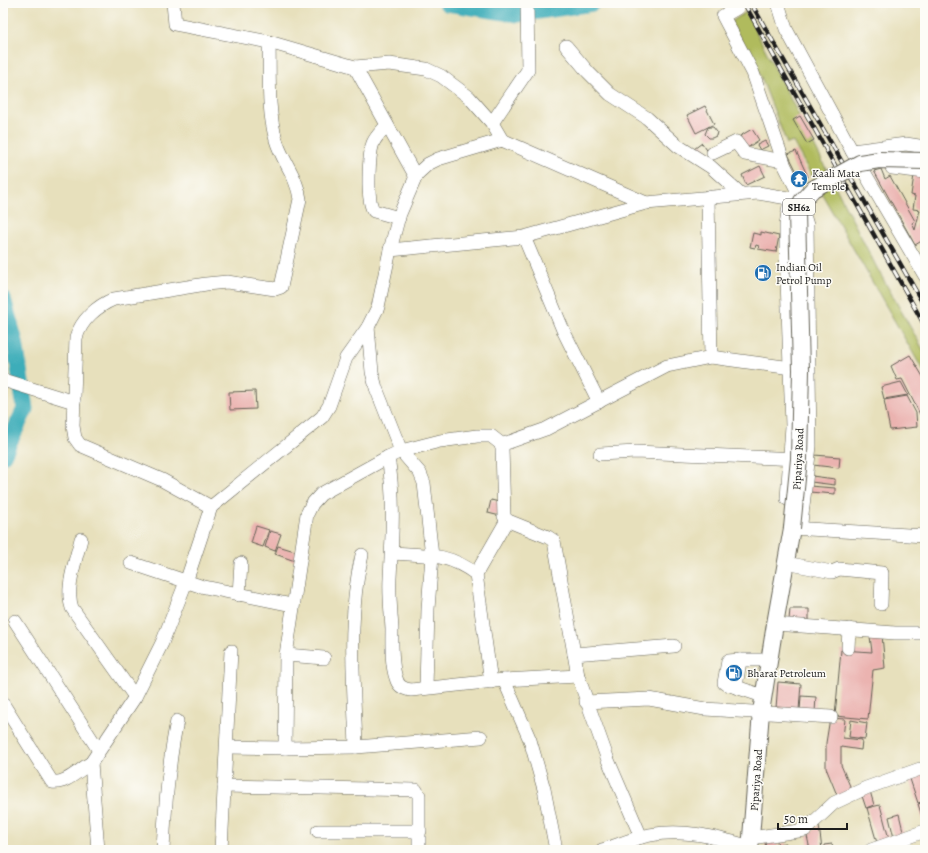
<svg xmlns="http://www.w3.org/2000/svg" width="928" height="853" font-family="Alegreya,serif">
  <style>
    .green { fill: #b0bb5d; stroke: #666c3c }
    .lines { fill: none; stroke-linecap: round; stroke-linejoin: round }
    .river { stroke: #3dadb9; stroke-width: 17 }
    .building { fill: #ebb3b0 }
    .minor-casing { stroke: #636154; stroke-width: 14 }
    .major-casing { stroke: #636154; stroke-width: 18 }
    .minor { stroke: #fff; stroke-width: 13 }
    .major { stroke: #fff; stroke-width: 16 }
    .rail-casing { stroke: #1c1c1c; stroke-width: 4.5 }
    .rail { stroke: #fdfcf7; stroke-width: 3; stroke-dasharray: 9; stroke-linecap: butt }
    .major-bridge-casing { stroke: #636154; stroke-width: 18; stroke-linecap: butt }
    .major-bridge { stroke: #fff; stroke-width: 16 }
    .labels { text-anchor: middle; stroke-width: 3; stroke-linejoin: round; paint-order: stroke }
    .shield { fill: #fdfcf7; stroke: #605f5e; stroke-width: 1 }
    .shield-label { font-size: 10px; font-weight: bold; fill: #1c1c1c }
    .poi-label { font-size: 11px; fill: #1c1c1c; stroke: #fdfcf7; text-anchor: start }
    .street-label { font-size: 11px; fill: #1c1c1c; stroke: #fdfcf7 }
  </style>
  <rect width="100%" height="100%" fill="#fdfcf7"/>
  <filter id="ink" filterUnits="userSpaceOnUse"><feTurbulence type="fractalNoise" baseFrequency=".025" numOctaves="2"/><feDisplacementMap in="SourceGraphic" scale="8" xChannelSelector="R" yChannelSelector="G"/><feConvolveMatrix kernelMatrix="1 2 1 2 8 2 1 2 1" color-interpolation-filters="sRGB"/></filter>
  <filter id="wash" filterUnits="userSpaceOnUse"><feTurbulence type="fractalNoise" baseFrequency=".012" numOctaves="4" result="noise"/><feDisplacementMap in="SourceGraphic" scale="16" xChannelSelector="R" yChannelSelector="G"/><feGaussianBlur stdDeviation="0.9" result="paint"/><feColorMatrix in="noise" values="0 0 0 0 0 0 0 0 0 0 0 0 0 0 0 0 0 1.4 0 .05"/><feComposite in="paint" operator="in"/></filter>
  <g filter="url(#wash)">
    <rect width="100%" height="100%" fill="#e7e0bc"/>
    <polygon class="green" points="746,12 878,270 925,353 925,374 814,180 793,142 787,144 761,77 731,22"/>
    <g class="lines">
      <g class="river">
        <polyline points="447,3 518,14 592,3"/>
        <polyline points="3,299 15,342 25,409 3,455"/>
      </g>
    </g>
    <g id="blocks">
      <g class="building">
        <polygon points="705,106 714,124 708,127 713,127 717,132 716,136 712,138 709,138 705,134 708,127 696,133 687,115"/>
        <polygon points="800,116 814,140 807,144 793,120"/>
        <polygon points="752,129 759,140 747,148 740,136"/>
        <polygon points="765,141 768,146 760,150 757,145"/>
        <polygon points="702,143 711,156 704,162 690,152"/>
        <polygon points="796,151 808,177 801,180 788,154"/>
        <polygon points="760,166 765,176 746,185 742,175"/>
        <polygon points="881,169 885,179 890,176 915,221 912,223 915,230 920,210 913,209 915,196 911,195 914,175 925,174 925,239 915,245 874,171"/>
        <polygon points="761,232 779,236 776,252 758,249 759,246 756,245 755,248 750,247 753,233 761,235"/>
        <polygon points="910,355 925,380 925,424 902,379 897,380 891,366"/>
        <polygon points="901,382 908,395 884,399 881,387"/>
        <polygon points="255,391 256,409 230,410 229,392"/>
        <polygon points="907,396 916,413 917,427 890,430 884,400"/>
        <polygon points="814,455 840,457 839,468 813,465"/>
        <polygon points="812,476 835,479 835,485 811,482"/>
        <polygon points="809,486 835,488 835,494 809,492"/>
        <polygon points="491,500 503,503 500,516 488,513"/>
        <polygon points="256,526 269,530 263,547 251,543"/>
        <polygon points="270,531 281,534 275,551 265,547"/>
        <polygon points="278,546 298,552 295,561 275,554"/>
        <polygon points="790,609 809,609 809,620 789,620"/>
        <polygon points="882,635 885,668 873,670 868,719 835,716 841,650 872,652 870,636"/>
        <polygon points="778,682 801,684 799,710 776,708"/>
        <polygon points="801,696 816,697 815,712 800,711"/>
        <polygon points="830,718 845,719 843,738 862,740 861,750 841,747 841,765 853,793 839,800 826,768 826,743"/>
        <polygon points="851,720 867,723 865,739 849,737"/>
        <polygon points="925,771 925,801 918,803 909,776"/>
        <polygon points="870,791 874,805 866,808 861,793"/>
        <polygon points="925,802 925,826 918,804"/>
        <polygon points="880,805 889,839 877,843 867,808"/>
        <polygon points="899,814 904,835 894,838 889,817"/>
        <polygon points="819,825 822,850 810,850 807,836"/>
        <polygon points="777,840 778,850 766,850 765,842"/>
        <polygon points="786,843 786,850 781,850 780,844"/>
        <polygon points="832,844 833,850 825,850 824,845"/>
      </g>
    </g>
  </g>
  <g filter="url(#ink)">
    <use href="#blocks" fill-opacity="0" stroke="#636154" stroke-width="1"/>
    <g class="lines">
      <defs>
        <g id="minor">
          <polyline points="173,3 175,24 269,42 355,67 389,64 426,69 441,76 469,97 492,123 502,140 646,203 758,193 800,200"/>
          <polyline points="778,3 786,29 853,153 925,276"/>
          <polyline points="737,8 723,16 753,73 785,166 796,188 807,225 810,446 801,523 792,528"/>
          <polyline points="566,46 588,72 610,94 647,118 678,146 711,167 741,194"/>
          <polyline points="355,67 416,177"/>
          <polyline points="492,123 528,70 527,3"/>
          <path d="M387,125C382,131 376,136 373,143C369,154 366,202 374,211L399,218"/>
          <polyline points="852,151 906,144 925,147"/>
          <polyline points="713,153 736,142 745,154 783,161"/>
          <polyline points="892,168 925,172"/>
          <polyline points="708,197 711,357"/>
          <polyline points="524,237 563,330 599,402"/>
          <polyline points="390,250 524,237 646,203"/>
          <polyline points="368,327 372,372 376,388 401,451 420,473 424,483 432,556 428,609 426,688"/>
          <polyline points="3,380 74,402"/>
          <polyline points="501,445 546,429 667,366 711,357 799,369"/>
          <polyline points="600,454 636,452 798,459"/>
          <path d="M388,457C395,498 392,537 390,578C389,595 391,612 392,629C392,644 391,664 396,678C398,686 403,689 411,690L504,680L578,676"/>
          <polyline points="787,499 792,426 786,249 786,225 790,199"/>
          <path d="M211,507L162,480L80,445L75,438L73,426L76,338C81,320 97,306 114,299L206,284L227,282L275,289L281,287L300,199C297,176 282,161 276,140C267,109 270,74 269,42"/>
          <polyline points="792,528 925,536"/>
          <path d="M81,539C76,560 65,588 72,608L135,697"/>
          <path d="M392,553C426,555 448,553 476,574L491,682"/>
          <polyline points="131,563 200,586 292,605"/>
          <polyline points="786,563 832,572 839,569 882,573 881,604"/>
          <polyline points="476,574 507,520"/>
          <polyline points="239,595 241,563"/>
          <polyline points="15,621 98,749"/>
          <polyline points="775,624 895,633 925,633"/>
          <polyline points="848,648 849,629"/>
          <polyline points="574,654 674,646"/>
          <polyline points="286,655 324,658"/>
          <polyline points="504,680 530,740 544,789 556,850"/>
          <polyline points="736,687 724,683 728,661 740,660"/>
          <polyline points="763,696 736,687 740,660 769,660"/>
          <polyline points="586,702 649,699 705,709 831,717"/>
          <path d="M3,704L52,782C65,785 80,769 91,763"/>
          <polyline points="227,747 285,748 356,747 481,737"/>
          <path d="M356,747C354,684 347,617 362,555"/>
          <polyline points="285,748 286,655 307,514 312,504 321,494 388,457 401,451 440,441 477,436 491,436 500,443 502,448 504,516 506,520 548,537 554,541 578,676 608,760 641,837"/>
          <polyline points="224,786 416,790 419,795 419,850"/>
          <polyline points="318,831 420,831"/>
          <polyline points="751,838 805,830 834,803 866,788 920,769"/>
          <polyline points="98,850 91,763 135,697 162,643 186,582 211,507 322,417 329,406 346,358 368,327 378,307 390,250 399,216 417,174 428,164 438,159 502,140"/>
          <path d="M163,850C165,807 168,764 177,721"/>
          <polyline points="221,850 231,651"/>
          <path d="M602,850C618,845 634,838 650,835C684,828 718,838 751,847"/>
          <polyline points="871,850 925,831"/>
        </g>
        <polyline id="major" points="750,850 761,712 775,624 792,528"/>
      </defs>
      <use href="#minor" class="minor-casing"/>
      <use href="#major" class="major-casing"/>
      <use href="#minor" class="minor"/>
      <use href="#major" class="major"/>
      <defs>
        <g id="rail">
          <polyline points="744,3 925,326"/>
          <polyline points="751,3 925,307"/>
        </g>
      </defs>
      <use href="#rail" class="rail-casing"/>
      <use href="#rail" class="rail"/>
      <defs>
        <polyline id="major-bridge" points="792,528 799,459 801,370 797,212 802,201 813,189 860,163 879,160 925,161"/>
      </defs>
      <use href="#major-bridge" class="major-bridge-casing"/>
      <use href="#major-bridge" class="major-bridge"/>
    </g>
  </g>
  <defs>
    <symbol id="temple-disc" viewBox="-11 -11 22 22"><circle r="9.5" fill="#1f6fb2" stroke="#fdfcf7"/><path d="M0-6L5-2H3V0L6.5 2.5H4V6H1.5V3h-3V6H-4V2.5H-6.5L-3 0V-2H-5Z" fill="#fff"/></symbol>
    <symbol id="fuel-disc" viewBox="-11 -11 22 22"><circle r="9.5" fill="#1f6fb2" stroke="#fdfcf7"/><path d="M-5.5-6h7V0h2V4h1.3V-2.5L3-4.5l.8-.8L6-3V5H2.5V1h-1V6h-7ZM-4.2-4.7v3.2H.2V-4.7Z" fill="#fff"/></symbol>
  </defs>
  <g fill-rule="evenodd">
    <use href="#temple-disc" x="789" y="169" width="20" height="20"/>
    <use href="#fuel-disc" x="753" y="263" width="20" height="20"/>
    <use href="#fuel-disc" x="724" y="663" width="20" height="20"/>
  </g>
  <g class="labels">
    <rect class="shield" x="783" y="199" width="32" height="16" rx="3"/>
    <g class="shield-label">
      <text x="799" y="211">SH62</text>
    </g>
    <g class="poi-label">
      <text x="812" y="177">Kaali Mata<tspan x="812" dy="13">Temple</tspan></text>
      <text x="776" y="271">Indian Oil<tspan x="776" dy="13">Petrol Pump</tspan></text>
      <text x="747" y="677">Bharat Petroleum</text>
    </g>
    <g class="street-label">
      <text transform="translate(798 459) rotate(-87)" y="4">Pipariya Road</text>
      <text transform="translate(756 780) rotate(-86)" y="4">Pipariya Road</text>
    </g>
  </g>
  <rect width="928" height="853" fill="none" stroke="#fdfcf7" stroke-width="16"/>
  <path d="M778 823v6h69v-6" fill="none" stroke="#1c1c1c" stroke-width="2"/>
  <text x="784" y="823" font-size="12" fill="#1c1c1c" stroke="#fdfcf7" stroke-width="3" paint-order="stroke">50 m</text>
</svg>
